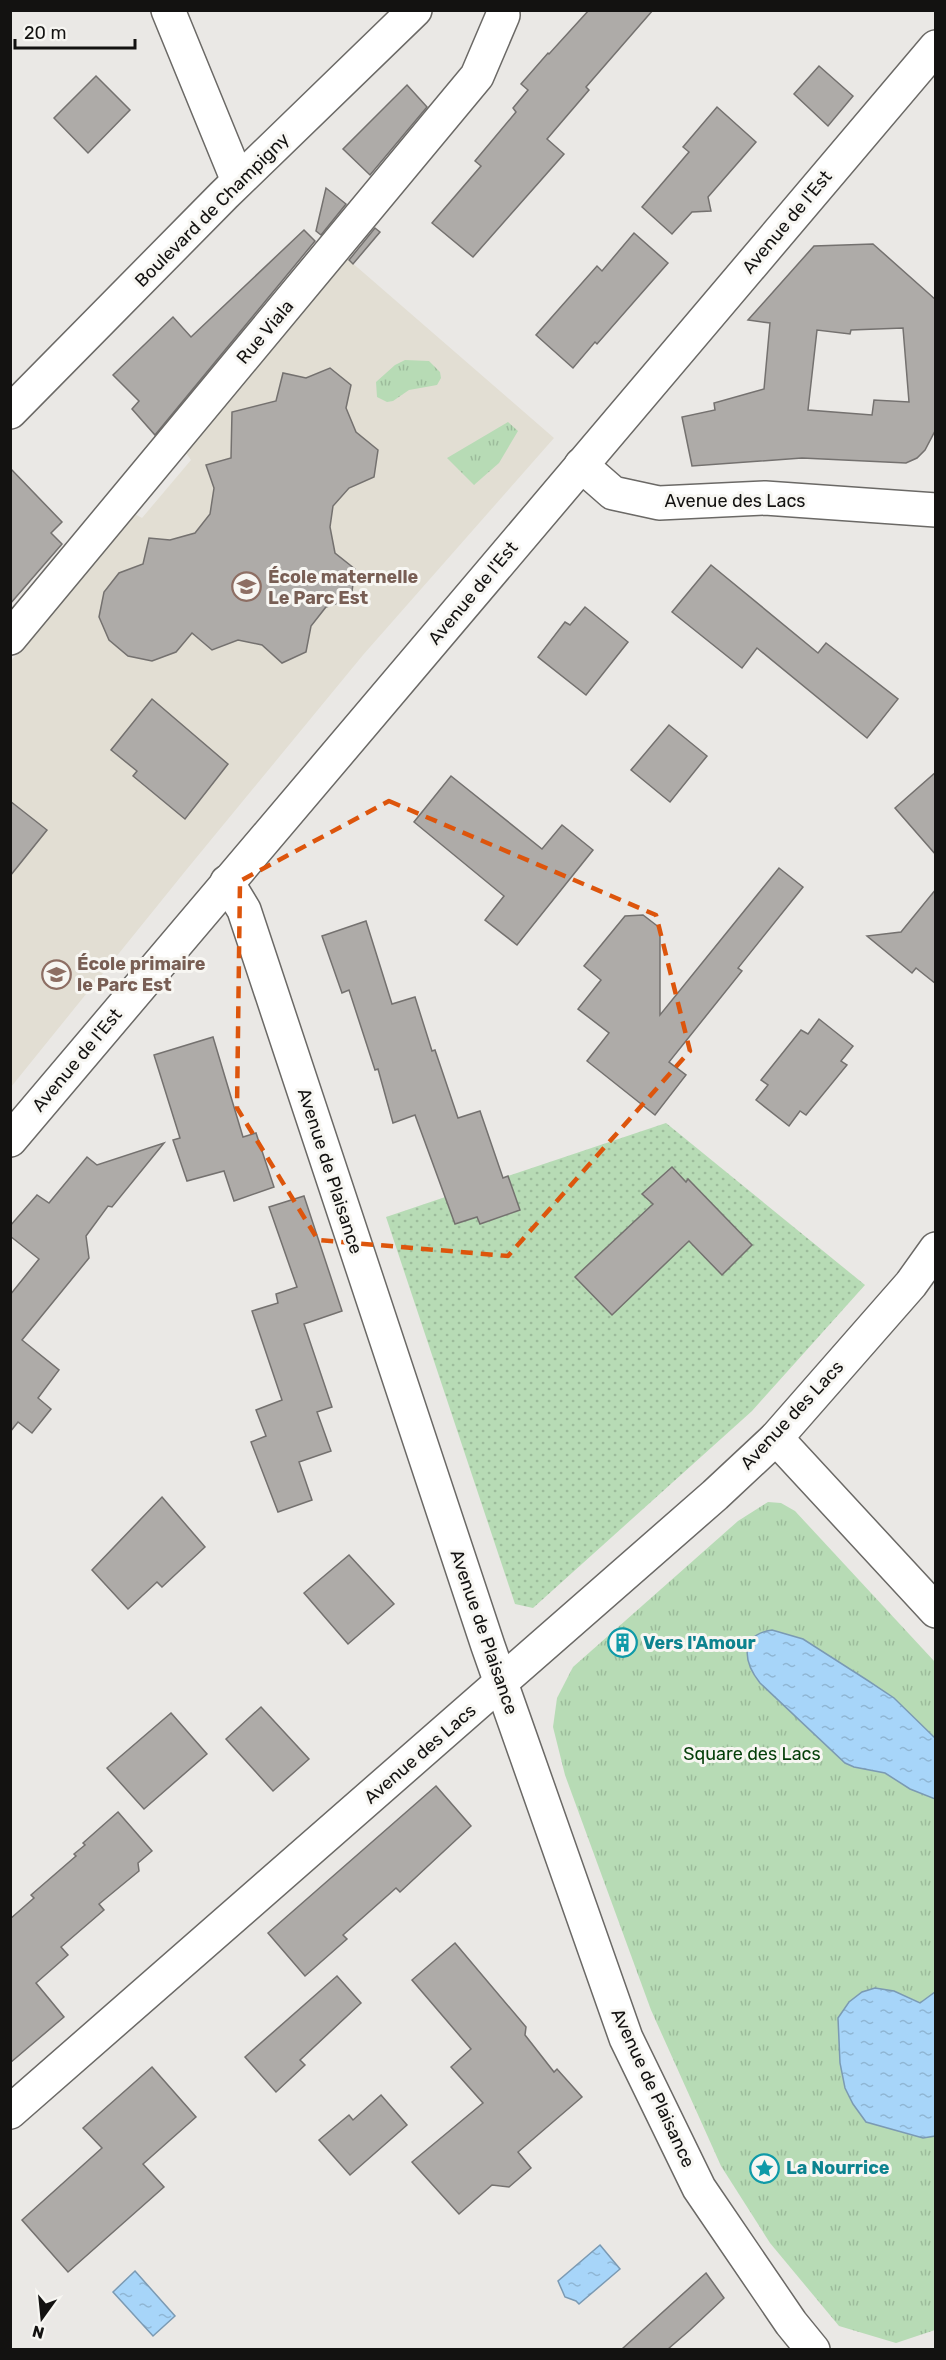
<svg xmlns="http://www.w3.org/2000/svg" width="946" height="2360" font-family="Rubik,sans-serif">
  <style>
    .built { fill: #e2ded3 }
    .park { fill: url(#park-tufts) }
    .garden { fill: url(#garden-dots) }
    .water { fill: url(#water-ripples); stroke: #7b9ab3; stroke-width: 1.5 }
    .building { fill: #aeaba8; stroke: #74716f; stroke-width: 1.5; fill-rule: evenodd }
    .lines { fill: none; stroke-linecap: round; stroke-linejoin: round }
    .minor-casing { stroke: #6b6966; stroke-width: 36 }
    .major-casing { stroke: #6b6966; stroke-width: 36 }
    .minor { stroke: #fff; stroke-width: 33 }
    .major { stroke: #fff; stroke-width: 33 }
    .marked { fill: none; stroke: #dd550c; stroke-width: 4.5; stroke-dasharray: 12 8; stroke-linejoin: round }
    .labels { text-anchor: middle; stroke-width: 6; stroke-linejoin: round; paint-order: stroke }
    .street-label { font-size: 18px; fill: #131211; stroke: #f7f6f2 }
    .education-label { font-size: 18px; font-weight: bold; fill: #785e54; stroke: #f7f6f2; text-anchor: start }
    .culture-label { font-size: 18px; font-weight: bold; fill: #0d838f; stroke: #f7f6f2; text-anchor: start }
    .park-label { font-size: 18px; fill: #023d07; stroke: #f7f6f2 }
  </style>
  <defs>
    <pattern id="park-tufts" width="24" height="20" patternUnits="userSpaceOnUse" patternTransform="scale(1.5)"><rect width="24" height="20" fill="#b7dbb5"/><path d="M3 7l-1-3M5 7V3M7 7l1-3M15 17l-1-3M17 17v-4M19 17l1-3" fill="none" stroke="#9cbb9b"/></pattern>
    <pattern id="garden-dots" width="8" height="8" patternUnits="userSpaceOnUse" patternTransform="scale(1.5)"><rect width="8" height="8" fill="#b7dbb5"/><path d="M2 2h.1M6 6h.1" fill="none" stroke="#9cbb9b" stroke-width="1.8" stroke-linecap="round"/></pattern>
    <pattern id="water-ripples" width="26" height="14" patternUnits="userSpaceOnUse" patternTransform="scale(1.5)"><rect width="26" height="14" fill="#a7d5f9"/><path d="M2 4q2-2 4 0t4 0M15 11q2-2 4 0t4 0" fill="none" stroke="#8fb6d4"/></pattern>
  </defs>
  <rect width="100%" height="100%" fill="#eae8e5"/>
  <polygon class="built" points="342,254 554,438 363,655 187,869 11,1087 11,661 133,513 142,518 191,460 184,450"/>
  <g class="park">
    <polygon points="405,360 429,361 440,372 441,378 437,385 409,390 393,401 387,402 377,397 376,382 395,365"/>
    <polygon points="508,422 518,431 499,463 474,485 447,458"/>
    <polygon points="768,1502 781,1503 795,1511 935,1662 935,2330 896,2343 839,2326 770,2243 721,2166 651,2010 565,1775 553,1727 557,1698 573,1667 738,1521"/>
  </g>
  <polygon class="garden" points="666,1123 865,1285 752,1411 533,1608 515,1604 386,1217"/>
  <g class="water">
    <path d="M772,1630L803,1639L867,1680L894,1698L935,1738V1799L910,1789L885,1773L854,1767L845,1763L760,1683C744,1663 738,1635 772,1630Z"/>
    <polygon points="875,1988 894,1991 920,2003 935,1992 935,2136 923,2138 866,2122 853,2104 845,2088 840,2063 838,2018 849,2002 862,1992"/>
    <polygon points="600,2245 620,2269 579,2304 576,2301 565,2297 558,2281"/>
    <polygon points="135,2271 175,2316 153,2336 113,2292"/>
  </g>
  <g class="building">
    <polygon points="589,10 653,10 586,87 589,90 547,139 564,154 473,257 432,223 481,166 475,161 516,112 513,108 528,90 521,84 548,53 549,54"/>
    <polygon points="819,66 853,96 828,126 794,94"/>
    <polygon points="96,76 130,110 88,153 54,118"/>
    <polygon points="407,85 427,107 370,175 343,149"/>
    <polygon points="717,107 756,142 708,197 711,211 692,212 672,234 642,207 689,152 683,147"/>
    <polygon points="326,188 346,204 321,235 316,231"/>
    <polygon points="375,228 380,232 353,264 349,260"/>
    <polygon points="304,230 315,241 155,435 132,409 139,401 113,375 173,317 191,337"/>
    <polygon points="634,233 668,263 597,344 595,342 573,368 536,335 597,266 602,271"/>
    <path d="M873,244L936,300V429L925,450L917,458L906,463L802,458L692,466L682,417L715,410L714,403L764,389L770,323L748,320L814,246ZM903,328L909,402L874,400L872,415L808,410L817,330L850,334L851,330Z"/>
    <polygon points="330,368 351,385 346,408 356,432 378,450 374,477 349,488 333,506 330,527 335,553 355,569 351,599 326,607 311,626 306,652 282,663 262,645 238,640 212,650 192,633 176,652 152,661 128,656 109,640 99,617 104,592 119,573 143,564 149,538 170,540 195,533 210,514 214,488 206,465 231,458 232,412 276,401 283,373 306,378"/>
    <polygon points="10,468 62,522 51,533 62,544 10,604"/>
    <polygon points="711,565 818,653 826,643 898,699 867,738 757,648 742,668 672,612"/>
    <polygon points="585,607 628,642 586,695 538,657 565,622 570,625"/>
    <polygon points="152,699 228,764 185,819 133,776 137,771 111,750"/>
    <polygon points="669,725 707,756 670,802 631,770"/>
    <polygon points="936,772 936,855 895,808"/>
    <polygon points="451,776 542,849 562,825 593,850 517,945 485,920 504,896 414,822"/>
    <polygon points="10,801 47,830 10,876"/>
    <polygon points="779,868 803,887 738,968 742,971 669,1062 686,1075 655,1115 587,1061 609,1033 578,1009 601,980 584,966 625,916 643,915 660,928 660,1015"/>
    <polygon points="936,889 936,984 916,968 912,973 867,936 901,932"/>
    <polygon points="366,921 392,1004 415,997 432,1051 435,1050 458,1118 480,1111 503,1178 508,1176 520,1210 480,1224 477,1217 455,1224 415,1115 393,1123 378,1069 375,1070 349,990 342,993 322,936"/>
    <polygon points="819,1019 853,1046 841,1061 847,1065 806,1115 800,1111 789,1126 756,1100 768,1085 761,1080 801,1030 808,1034"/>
    <polygon points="213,1037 243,1137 256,1133 274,1187 234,1201 224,1171 187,1181 173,1140 180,1138 154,1055"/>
    <polygon points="164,1143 112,1207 108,1206 86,1236 89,1258 22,1340 59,1370 38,1398 51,1409 32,1433 18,1422 10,1432 10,1295 39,1259 10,1236 10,1226 37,1195 49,1203 87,1157 97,1165"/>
    <polygon points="672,1167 686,1182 688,1179 752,1245 722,1275 689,1241 612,1315 575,1277 653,1204 642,1194"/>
    <polygon points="304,1196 342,1311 304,1324 332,1407 317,1412 331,1451 299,1462 312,1500 278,1512 251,1442 266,1436 256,1410 282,1400 252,1311 278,1303 276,1294 297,1287 269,1207"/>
    <polygon points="162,1497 205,1547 162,1587 157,1582 128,1609 92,1570"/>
    <polygon points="349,1555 394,1604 348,1644 304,1593"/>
    <polygon points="261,1707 309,1759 273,1791 226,1739"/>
    <polygon points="171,1713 207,1754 144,1809 107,1768"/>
    <polygon points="436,1786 471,1826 400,1892 396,1888 343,1935 347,1939 305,1976 268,1933"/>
    <polygon points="118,1812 152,1851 138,1863 139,1871 99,1904 104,1910 61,1947 68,1955 36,1983 64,2017 10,2063 10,1919 34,1898 31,1895 76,1856 74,1854 85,1845 83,1843"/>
    <polygon points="455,1943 526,2027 525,2035 554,2072 557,2069 582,2097 518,2152 531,2168 509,2187 492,2185 459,2214 412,2162 483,2103 451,2067 471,2049 412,1980"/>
    <polygon points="337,1976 361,2003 300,2060 305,2065 276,2092 245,2057"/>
    <polygon points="152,2067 196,2117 143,2164 164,2187 68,2272 22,2220 102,2148 83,2128"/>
    <polygon points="381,2095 407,2125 350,2175 319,2140 349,2115 353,2120"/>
    <polygon points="706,2273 724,2298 690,2330 668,2349 622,2349"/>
  </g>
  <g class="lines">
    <defs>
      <g id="minor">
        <polyline points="168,10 238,181"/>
        <polyline points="581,465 613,493 659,503 765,498 936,510"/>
        <polyline points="10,638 477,76 503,15"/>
        <polyline points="227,882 244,910 488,1646 626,2038 699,2188 791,2323 813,2350"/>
        <polyline points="10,1140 936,47"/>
        <polyline points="776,1438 936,1611"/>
        <polyline points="10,2112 715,1495 776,1438 911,1284 936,1249"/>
      </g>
      <polyline id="major" points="10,412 224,195 415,10"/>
    </defs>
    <use href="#minor" class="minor-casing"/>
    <use href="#major" class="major-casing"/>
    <use href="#minor" class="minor"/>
    <use href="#major" class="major"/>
  </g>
  <path class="marked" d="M389,801L656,915L690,1051L508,1256L318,1240L237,1108L240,881Z"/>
  <defs>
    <symbol id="school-ring" viewBox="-11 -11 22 22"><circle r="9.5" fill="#f7f6f2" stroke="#8d6e63" stroke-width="1.5"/><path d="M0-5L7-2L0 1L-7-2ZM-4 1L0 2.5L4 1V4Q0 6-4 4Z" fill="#8d6e63"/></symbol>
    <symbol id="building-ring" viewBox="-11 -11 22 22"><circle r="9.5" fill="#f7f6f2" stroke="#0f9aa8" stroke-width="1.5"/><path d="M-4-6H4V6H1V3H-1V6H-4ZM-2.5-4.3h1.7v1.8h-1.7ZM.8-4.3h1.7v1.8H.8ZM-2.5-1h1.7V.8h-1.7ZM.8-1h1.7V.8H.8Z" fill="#0f9aa8"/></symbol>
    <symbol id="sight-ring" viewBox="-11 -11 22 22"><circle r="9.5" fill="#f7f6f2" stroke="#0f9aa8" stroke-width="1.5"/><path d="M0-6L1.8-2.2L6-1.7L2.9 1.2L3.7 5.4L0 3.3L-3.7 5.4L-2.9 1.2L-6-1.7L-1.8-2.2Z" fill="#0f9aa8"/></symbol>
  </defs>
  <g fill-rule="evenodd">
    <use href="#school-ring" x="230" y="570" width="33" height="33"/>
    <use href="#school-ring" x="40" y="958" width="33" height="33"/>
    <use href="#building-ring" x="606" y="1626" width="33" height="33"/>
    <use href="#sight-ring" x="748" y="2152" width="33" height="33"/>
  </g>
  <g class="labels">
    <g class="street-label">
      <text transform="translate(212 210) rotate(-45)" y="6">Boulevard de Champigny</text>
      <text transform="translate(787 222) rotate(-50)" y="6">Avenue de l'Est</text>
      <text transform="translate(265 332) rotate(-50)" y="6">Rue Viala</text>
      <text x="735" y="507">Avenue des Lacs</text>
      <text transform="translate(473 593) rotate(-50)" y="6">Avenue de l'Est</text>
      <text transform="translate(77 1060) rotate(-50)" y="6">Avenue de l'Est</text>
      <text transform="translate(330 1171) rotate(72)" y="6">Avenue de Plaisance</text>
      <text transform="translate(792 1415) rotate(-47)" y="6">Avenue des Lacs</text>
      <text transform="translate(484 1632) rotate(71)" y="6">Avenue de Plaisance</text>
      <text transform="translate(420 1754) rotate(-41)" y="6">Avenue des Lacs</text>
      <text transform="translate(653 2088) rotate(65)" y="6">Avenue de Plaisance</text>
    </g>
    <g class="education-label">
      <text x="268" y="583">École maternelle<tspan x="268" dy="21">Le Parc Est</tspan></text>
      <text x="77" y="970">École primaire<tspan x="77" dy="21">le Parc Est</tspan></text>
    </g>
    <g class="culture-label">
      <text x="643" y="1649">Vers l'Amour</text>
      <text x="786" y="2174">La Nourrice</text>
    </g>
    <g class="park-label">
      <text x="752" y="1760">Square des Lacs</text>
    </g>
  </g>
  <rect width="946" height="2360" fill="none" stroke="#131211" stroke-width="24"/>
  <g transform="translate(42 2318) rotate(195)" stroke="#f7f6f2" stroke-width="4.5" paint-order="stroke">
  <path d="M0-4.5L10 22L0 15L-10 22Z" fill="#131211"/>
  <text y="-9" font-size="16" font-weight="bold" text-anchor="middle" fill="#131211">N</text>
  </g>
  <path d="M15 39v9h120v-9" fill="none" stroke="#131211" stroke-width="3"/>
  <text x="24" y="39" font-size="18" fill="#131211" stroke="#f7f6f2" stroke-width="4.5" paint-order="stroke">20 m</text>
</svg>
